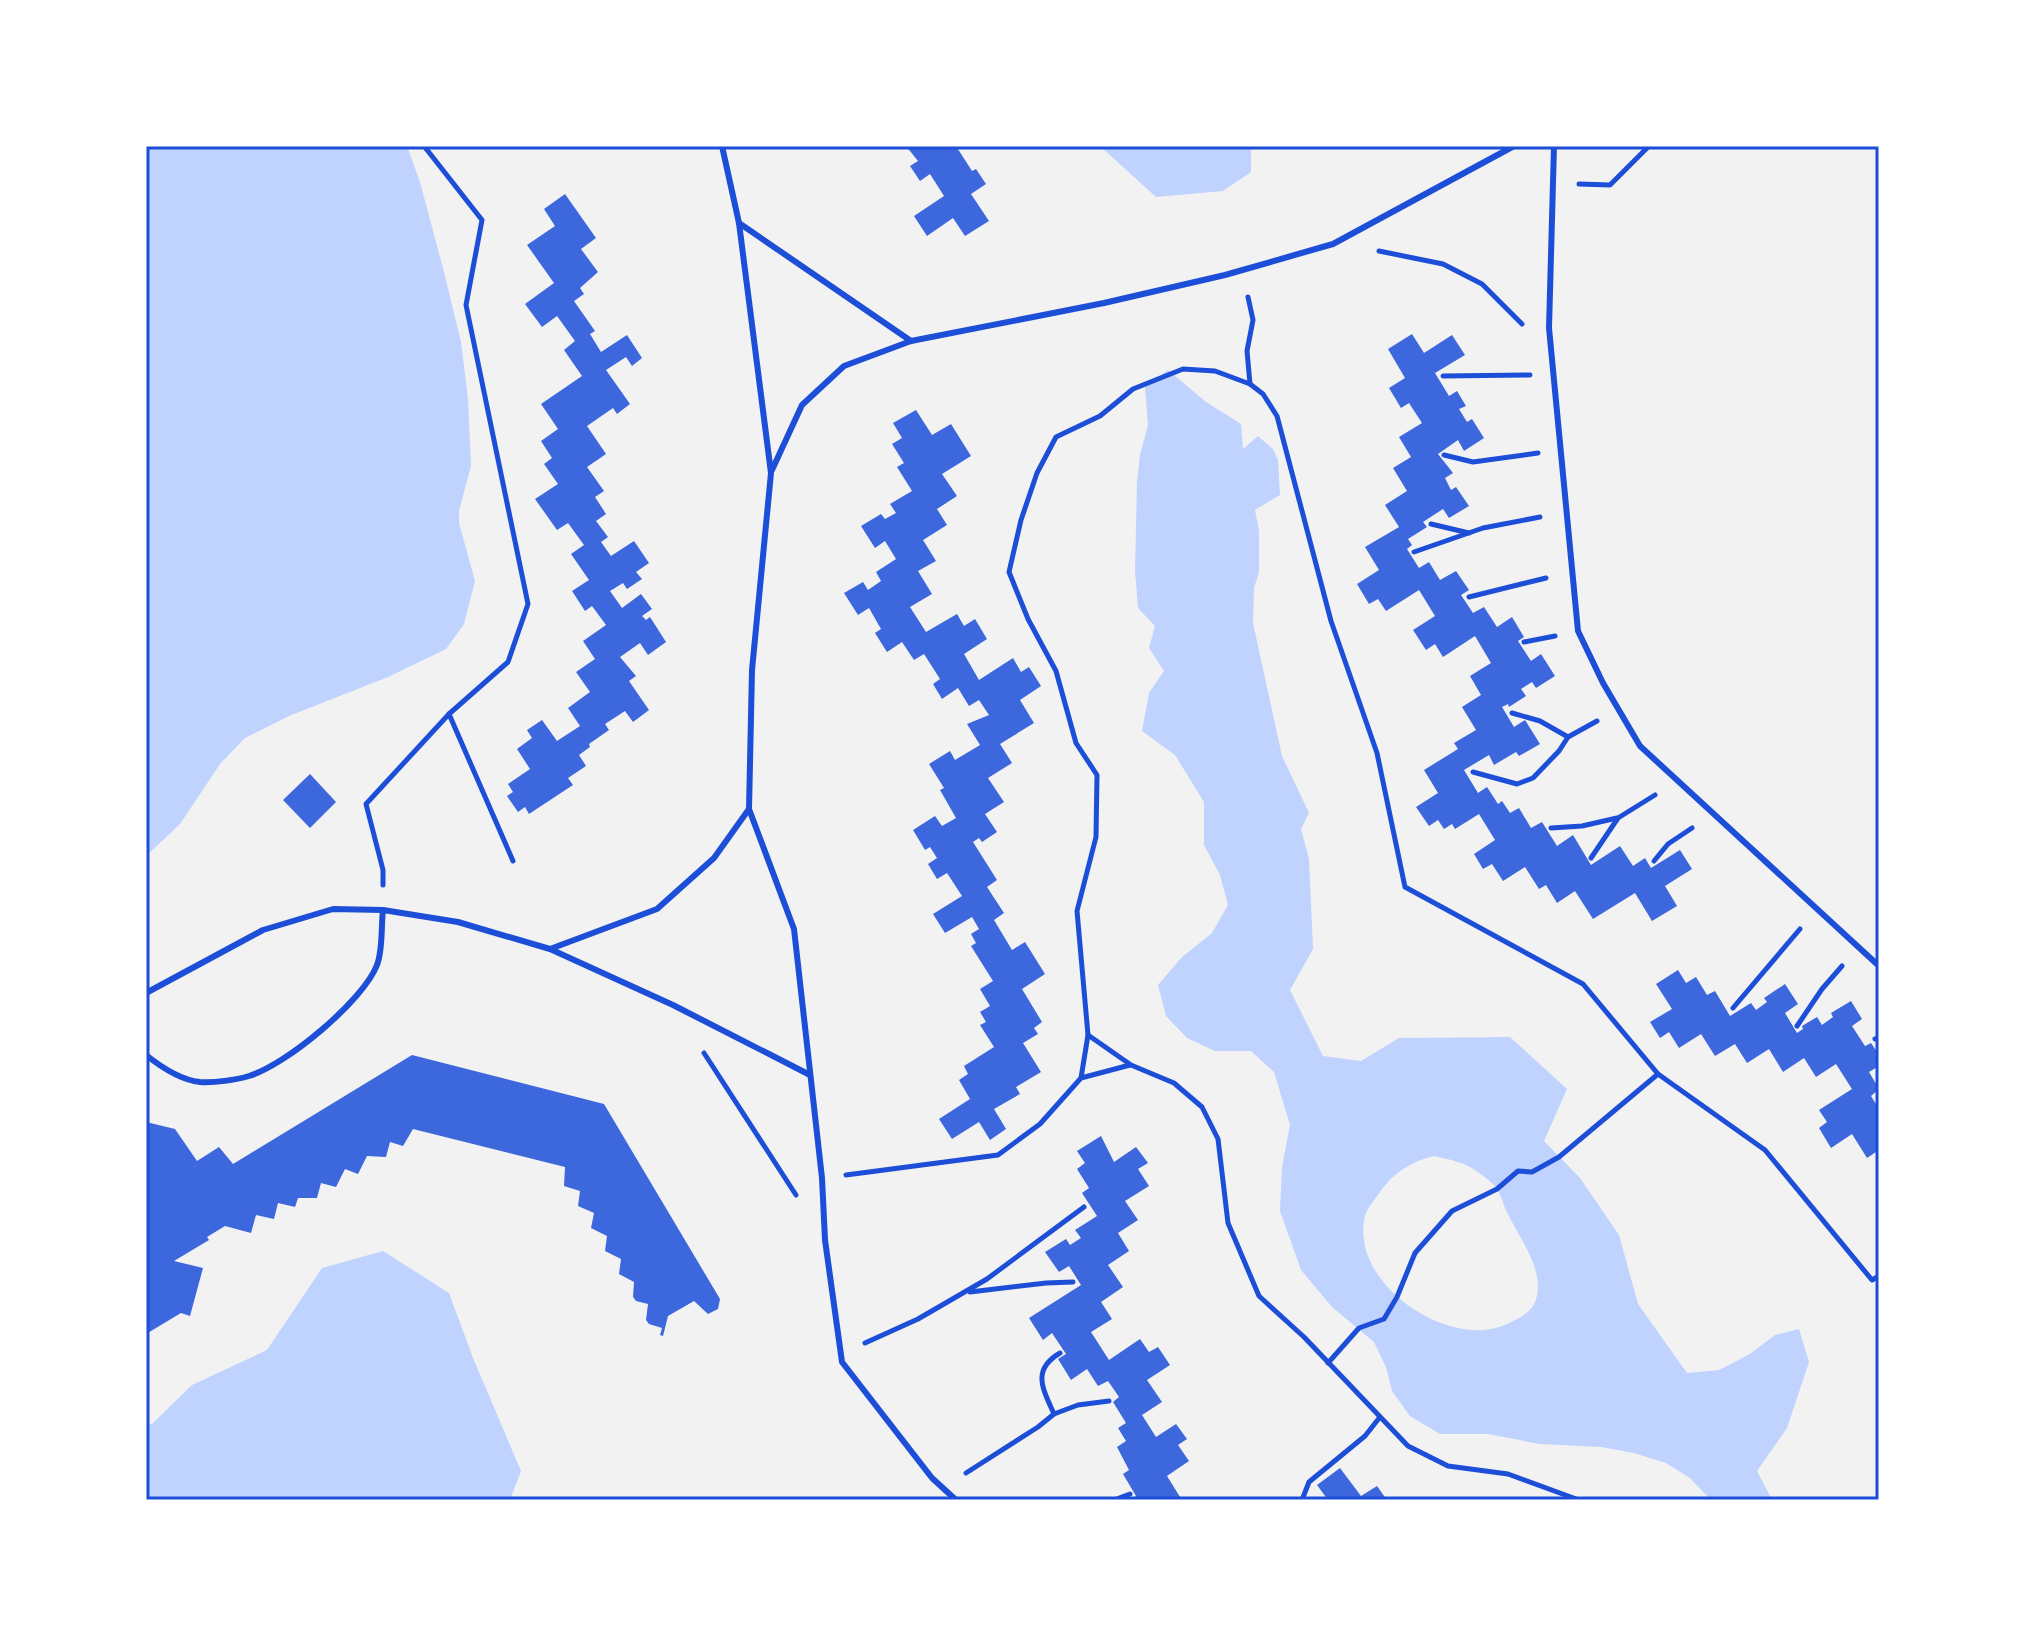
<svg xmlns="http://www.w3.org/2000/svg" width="2025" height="1646" font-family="Lato,sans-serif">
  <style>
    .water { fill: #bfd3fe; fill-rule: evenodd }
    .building { fill: #3d67dc }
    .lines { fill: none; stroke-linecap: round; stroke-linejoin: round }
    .path { stroke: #1d4ed8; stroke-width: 5 }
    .service { stroke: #1d4ed8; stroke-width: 6 }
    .neatline { fill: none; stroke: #1d4ed8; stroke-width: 3 }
  </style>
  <rect width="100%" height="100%" fill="#f2f2f2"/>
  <g class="water">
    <polygon points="146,146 407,146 420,182 444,272 461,342 468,399 471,466 459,511 459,523 475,581 464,624 446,649 388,677 289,716 245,738 220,764 180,824 146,856"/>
    <polygon points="1100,146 1251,146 1251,172 1223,191 1156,197"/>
    <path d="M1168,370L1206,402L1241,424L1243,449L1258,436L1273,449L1278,460L1280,495L1255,510L1259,531V572L1254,588L1253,623L1282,756L1309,813L1301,829L1309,859L1313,949L1290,990L1323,1056L1361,1061L1399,1038L1510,1037L1567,1089L1544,1141L1580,1178L1619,1235L1638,1304L1687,1373L1719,1370L1750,1354L1775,1335L1799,1329L1809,1362L1787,1428L1757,1471L1772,1500H1711L1690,1478L1666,1463L1634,1453L1601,1447L1540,1444L1488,1434H1440L1410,1416L1392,1391L1386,1367L1374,1342L1332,1307L1301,1270L1280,1211L1282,1167L1290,1125L1274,1072L1251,1051H1215L1187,1038L1166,1016L1158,985L1181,958L1212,933L1228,905L1220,875L1204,845V802L1175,755L1142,731L1149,693L1164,671L1149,648L1155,626L1138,608L1135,571L1137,482L1140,455L1148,425L1145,387ZM1434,1156C1451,1160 1465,1162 1479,1173C1485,1177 1493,1183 1497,1189C1502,1196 1503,1205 1507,1212C1519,1238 1547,1272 1535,1302C1530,1314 1517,1319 1507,1324C1448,1352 1345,1280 1366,1213C1369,1206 1375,1199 1380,1192C1393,1173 1412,1161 1434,1156Z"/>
    <polygon points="383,1251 449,1293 473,1358 521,1471 510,1500 146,1500 146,1425 152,1424 192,1385 267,1350 322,1268"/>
  </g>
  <g class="building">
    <polygon points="906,146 956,146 972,171 976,169 986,184 971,194 989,221 965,236 953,218 927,236 914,216 944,196 930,174 920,181 910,166 918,161"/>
    <polygon points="565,194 596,238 581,249 598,272 580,288 584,294 574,301 595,331 590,334 601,352 627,335 642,358 632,366 626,357 606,370 630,404 617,414 613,408 587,426 606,454 587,467 604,491 595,497 606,514 596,521 608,537 601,542 611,556 634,541 649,563 636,572 642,579 627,589 623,583 610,591 622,608 641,594 652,609 642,616 646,620 650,617 666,642 648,655 640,643 620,657 636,676 629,681 649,710 633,722 625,711 605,724 609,730 589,744 590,747 579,755 586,766 568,778 573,785 529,814 525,807 518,812 507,796 513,792 508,784 530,769 517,749 532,738 527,730 542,720 557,741 580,726 568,708 590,692 576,672 595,659 583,641 606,625 592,606 585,611 572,591 589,580 571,554 584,545 568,523 557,530 535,499 558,484 544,464 552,458 541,441 558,429 541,404 582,376 564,350 575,341 557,316 542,327 525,304 554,283 527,245 555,226 544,209"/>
    <polygon points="1412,334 1424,353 1452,335 1465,355 1435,373 1449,396 1457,391 1466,406 1459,409 1467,422 1472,419 1484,438 1464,451 1458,440 1438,454 1453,473 1445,478 1451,490 1456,487 1469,506 1449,518 1443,509 1423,522 1427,527 1408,539 1412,545 1407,549 1419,568 1429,562 1440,580 1456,571 1469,590 1461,595 1473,613 1484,607 1497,627 1512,617 1524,637 1518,641 1531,661 1541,654 1555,676 1536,688 1532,682 1521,689 1526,696 1509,707 1508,704 1502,707 1514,727 1525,720 1540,744 1519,756 1516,752 1494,765 1489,755 1464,770 1478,793 1487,787 1498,804 1502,801 1510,813 1519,808 1531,828 1542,822 1557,846 1573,835 1591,865 1620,846 1633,866 1645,858 1651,868 1680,850 1692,869 1665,886 1677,906 1652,921 1635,893 1593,919 1575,891 1557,903 1546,885 1539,889 1525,867 1503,881 1492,864 1483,869 1474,854 1495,840 1479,814 1455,829 1452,824 1444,829 1438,820 1429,826 1416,807 1438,793 1424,770 1458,749 1454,743 1476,730 1462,707 1481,695 1470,676 1491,663 1475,636 1443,657 1435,644 1426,650 1413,630 1435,616 1419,590 1386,611 1378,599 1369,604 1357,584 1379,570 1365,547 1399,527 1385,505 1407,491 1393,468 1411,457 1399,437 1422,423 1409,403 1401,408 1389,388 1405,378 1388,349"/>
    <polygon points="916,410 932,435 951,424 971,456 942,474 957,496 937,509 947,525 923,540 936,561 918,571 932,594 910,607 926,632 957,614 964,626 975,619 987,639 964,654 979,680 1013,658 1021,672 1029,667 1041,686 1020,700 1034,723 1000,744 1012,763 988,778 1004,802 985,814 997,832 982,842 979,838 973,842 997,880 987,887 1004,913 994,920 1012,950 1025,942 1045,974 1022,989 1042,1022 1034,1028 1038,1034 1023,1043 1041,1072 1016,1087 1020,1094 994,1109 1006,1129 990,1140 979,1122 952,1139 939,1119 970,1099 959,1080 968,1074 964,1066 994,1047 980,1025 986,1022 980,1012 990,1006 980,989 993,981 971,946 976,943 971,934 979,929 972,917 945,933 933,914 962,896 947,873 937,879 928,864 937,858 930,847 925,850 913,830 935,816 942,826 956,818 940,790 944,788 929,764 950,751 955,760 980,745 967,724 989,715 979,700 969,706 958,688 942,699 933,684 940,679 924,654 914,660 902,642 887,652 875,633 881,629 869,608 858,615 844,593 863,582 868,590 881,581 876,572 896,559 885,541 875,548 861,526 881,514 885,519 896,513 890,504 912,491 897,467 904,463 892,444 902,438 893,423"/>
    <polygon points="310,774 336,802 310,828 283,800"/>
    <polygon points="1678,970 1686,983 1696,977 1707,995 1715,991 1730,1016 1751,1003 1756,1010 1767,1002 1764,998 1785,984 1798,1004 1785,1013 1797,1033 1803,1029 1802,1026 1817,1017 1822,1025 1833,1017 1831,1013 1851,1001 1862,1019 1852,1026 1865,1046 1871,1043 1879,1055 1879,1066 1869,1072 1879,1089 1871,1096 1879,1109 1879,1150 1867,1158 1852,1134 1831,1148 1819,1128 1827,1122 1819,1110 1852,1089 1836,1064 1816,1077 1804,1058 1783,1072 1769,1049 1747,1063 1735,1044 1715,1056 1701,1034 1679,1048 1669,1032 1660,1038 1650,1022 1672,1009 1656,984"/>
    <polygon points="412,1055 604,1104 720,1299 718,1309 708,1314 694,1301 668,1316 663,1336 660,1335 662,1328 649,1324 646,1320 648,1304 636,1301 633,1297 634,1282 619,1274 621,1259 605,1251 607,1236 591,1228 594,1213 578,1206 580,1191 564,1186 565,1167 413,1129 403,1146 390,1142 386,1157 367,1156 358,1174 345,1169 336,1187 321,1183 317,1198 298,1198 295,1207 278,1203 274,1219 256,1215 251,1233 225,1226 207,1237 209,1240 174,1261 203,1268 190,1316 181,1313 146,1334 146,1122 175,1129 197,1161 219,1147 233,1164"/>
    <polygon points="1101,1136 1114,1162 1136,1147 1148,1163 1138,1169 1149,1186 1125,1201 1138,1220 1118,1233 1129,1251 1108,1265 1123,1287 1101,1302 1112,1319 1091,1332 1109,1360 1140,1339 1149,1352 1158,1347 1170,1365 1147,1380 1162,1402 1142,1415 1156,1437 1176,1424 1187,1439 1178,1445 1189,1461 1167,1476 1180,1497 1176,1500 1131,1500 1136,1496 1123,1474 1129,1470 1117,1447 1126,1441 1118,1428 1126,1423 1113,1402 1119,1397 1108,1381 1098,1386 1087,1369 1071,1380 1058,1359 1066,1354 1052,1333 1043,1340 1029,1318 1081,1285 1069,1266 1059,1272 1045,1252 1066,1239 1070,1245 1081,1238 1075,1230 1097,1216 1082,1193 1089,1188 1077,1169 1085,1163 1077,1151"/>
    <polygon points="1340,1468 1361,1496 1377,1486 1387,1500 1328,1500 1317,1485"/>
  </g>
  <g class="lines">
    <g class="path">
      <polyline points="424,146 482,220 466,305 528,604 508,662 449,714 513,861"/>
      <polyline points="1579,184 1610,185 1649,146"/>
      <polyline points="1379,251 1443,264 1482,284 1522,324"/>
      <polyline points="1248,297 1253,320 1247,351 1250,384 1263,394 1277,416 1331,621 1377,753 1405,887 1583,984 1658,1074 1765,1150 1872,1280 1879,1276"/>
      <polyline points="1443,376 1530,375"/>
      <polyline points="1250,384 1215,371 1183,369 1133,389 1100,416 1056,437 1037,473 1021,520 1009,572 1028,619 1056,671 1076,743 1097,775 1096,837 1077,911 1088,1035 1131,1065 1174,1083 1202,1107 1218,1139 1228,1223 1259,1296 1304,1337 1408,1446 1448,1466 1508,1474 1579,1500"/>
      <polyline points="1444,455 1473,462 1538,453"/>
      <polyline points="1431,524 1469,533"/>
      <polyline points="1414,552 1483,528 1540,517"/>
      <polyline points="1469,597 1546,578"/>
      <polyline points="1524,642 1555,636"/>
      <polyline points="1512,713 1540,721 1568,737"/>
      <polyline points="1473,772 1517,784 1533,778 1559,751 1568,737 1597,721"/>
      <polyline points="1551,828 1582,826 1617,818"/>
      <polyline points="1591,858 1618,818 1655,795"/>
      <polyline points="1654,861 1668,844 1692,828"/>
      <polyline points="383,885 383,870 366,804 449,714"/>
      <polyline points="1733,1008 1800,929"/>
      <polyline points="1797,1026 1822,989 1842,966"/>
      <polyline points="1875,1039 1879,1038"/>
      <polyline points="704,1053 796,1195"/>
      <polyline points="1081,1078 1088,1035"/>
      <polyline points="846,1175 998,1155 1040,1124 1081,1078 1130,1065"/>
      <polyline points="970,1292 1046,1283 1073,1282"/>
      <polyline points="865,1343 918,1319 987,1279 1084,1207"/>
      <polyline points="1328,1363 1359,1328 1384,1319 1397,1297 1415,1253 1452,1211 1497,1189 1518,1171 1532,1172 1559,1157 1658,1074"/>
      <path d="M1054,1414C1043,1389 1031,1370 1060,1353"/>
      <polyline points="966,1473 1038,1427 1054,1414 1078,1405 1109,1401"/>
      <polyline points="1114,1500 1130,1494"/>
      <polyline points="1302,1500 1309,1482 1365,1436 1380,1417"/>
    </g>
    <g class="service">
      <polyline points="1554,146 1549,328 1578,631 1603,683 1640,746 1879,966"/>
      <polyline points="739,223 911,341"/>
      <polyline points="772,470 802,405 844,366 911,341 1104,303 1225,275 1333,244 1514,146"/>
      <polyline points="749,809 794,929 822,1178 825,1240 842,1362 932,1478 956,1500"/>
      <polyline points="550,949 657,909 714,858 749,809 752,670 771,473 739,223 722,146"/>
      <polyline points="146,993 263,930 333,909 383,910 458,922 550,949 673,1005 810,1075"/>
      <path d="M146,1055C161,1067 180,1080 200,1082C214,1083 236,1080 249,1076C286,1065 363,1001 377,965C383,950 381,926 383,910"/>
    </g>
  </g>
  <rect width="2025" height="1646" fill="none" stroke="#ffffff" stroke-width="296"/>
  <rect x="148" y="148" width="1729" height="1350" class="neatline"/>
</svg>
